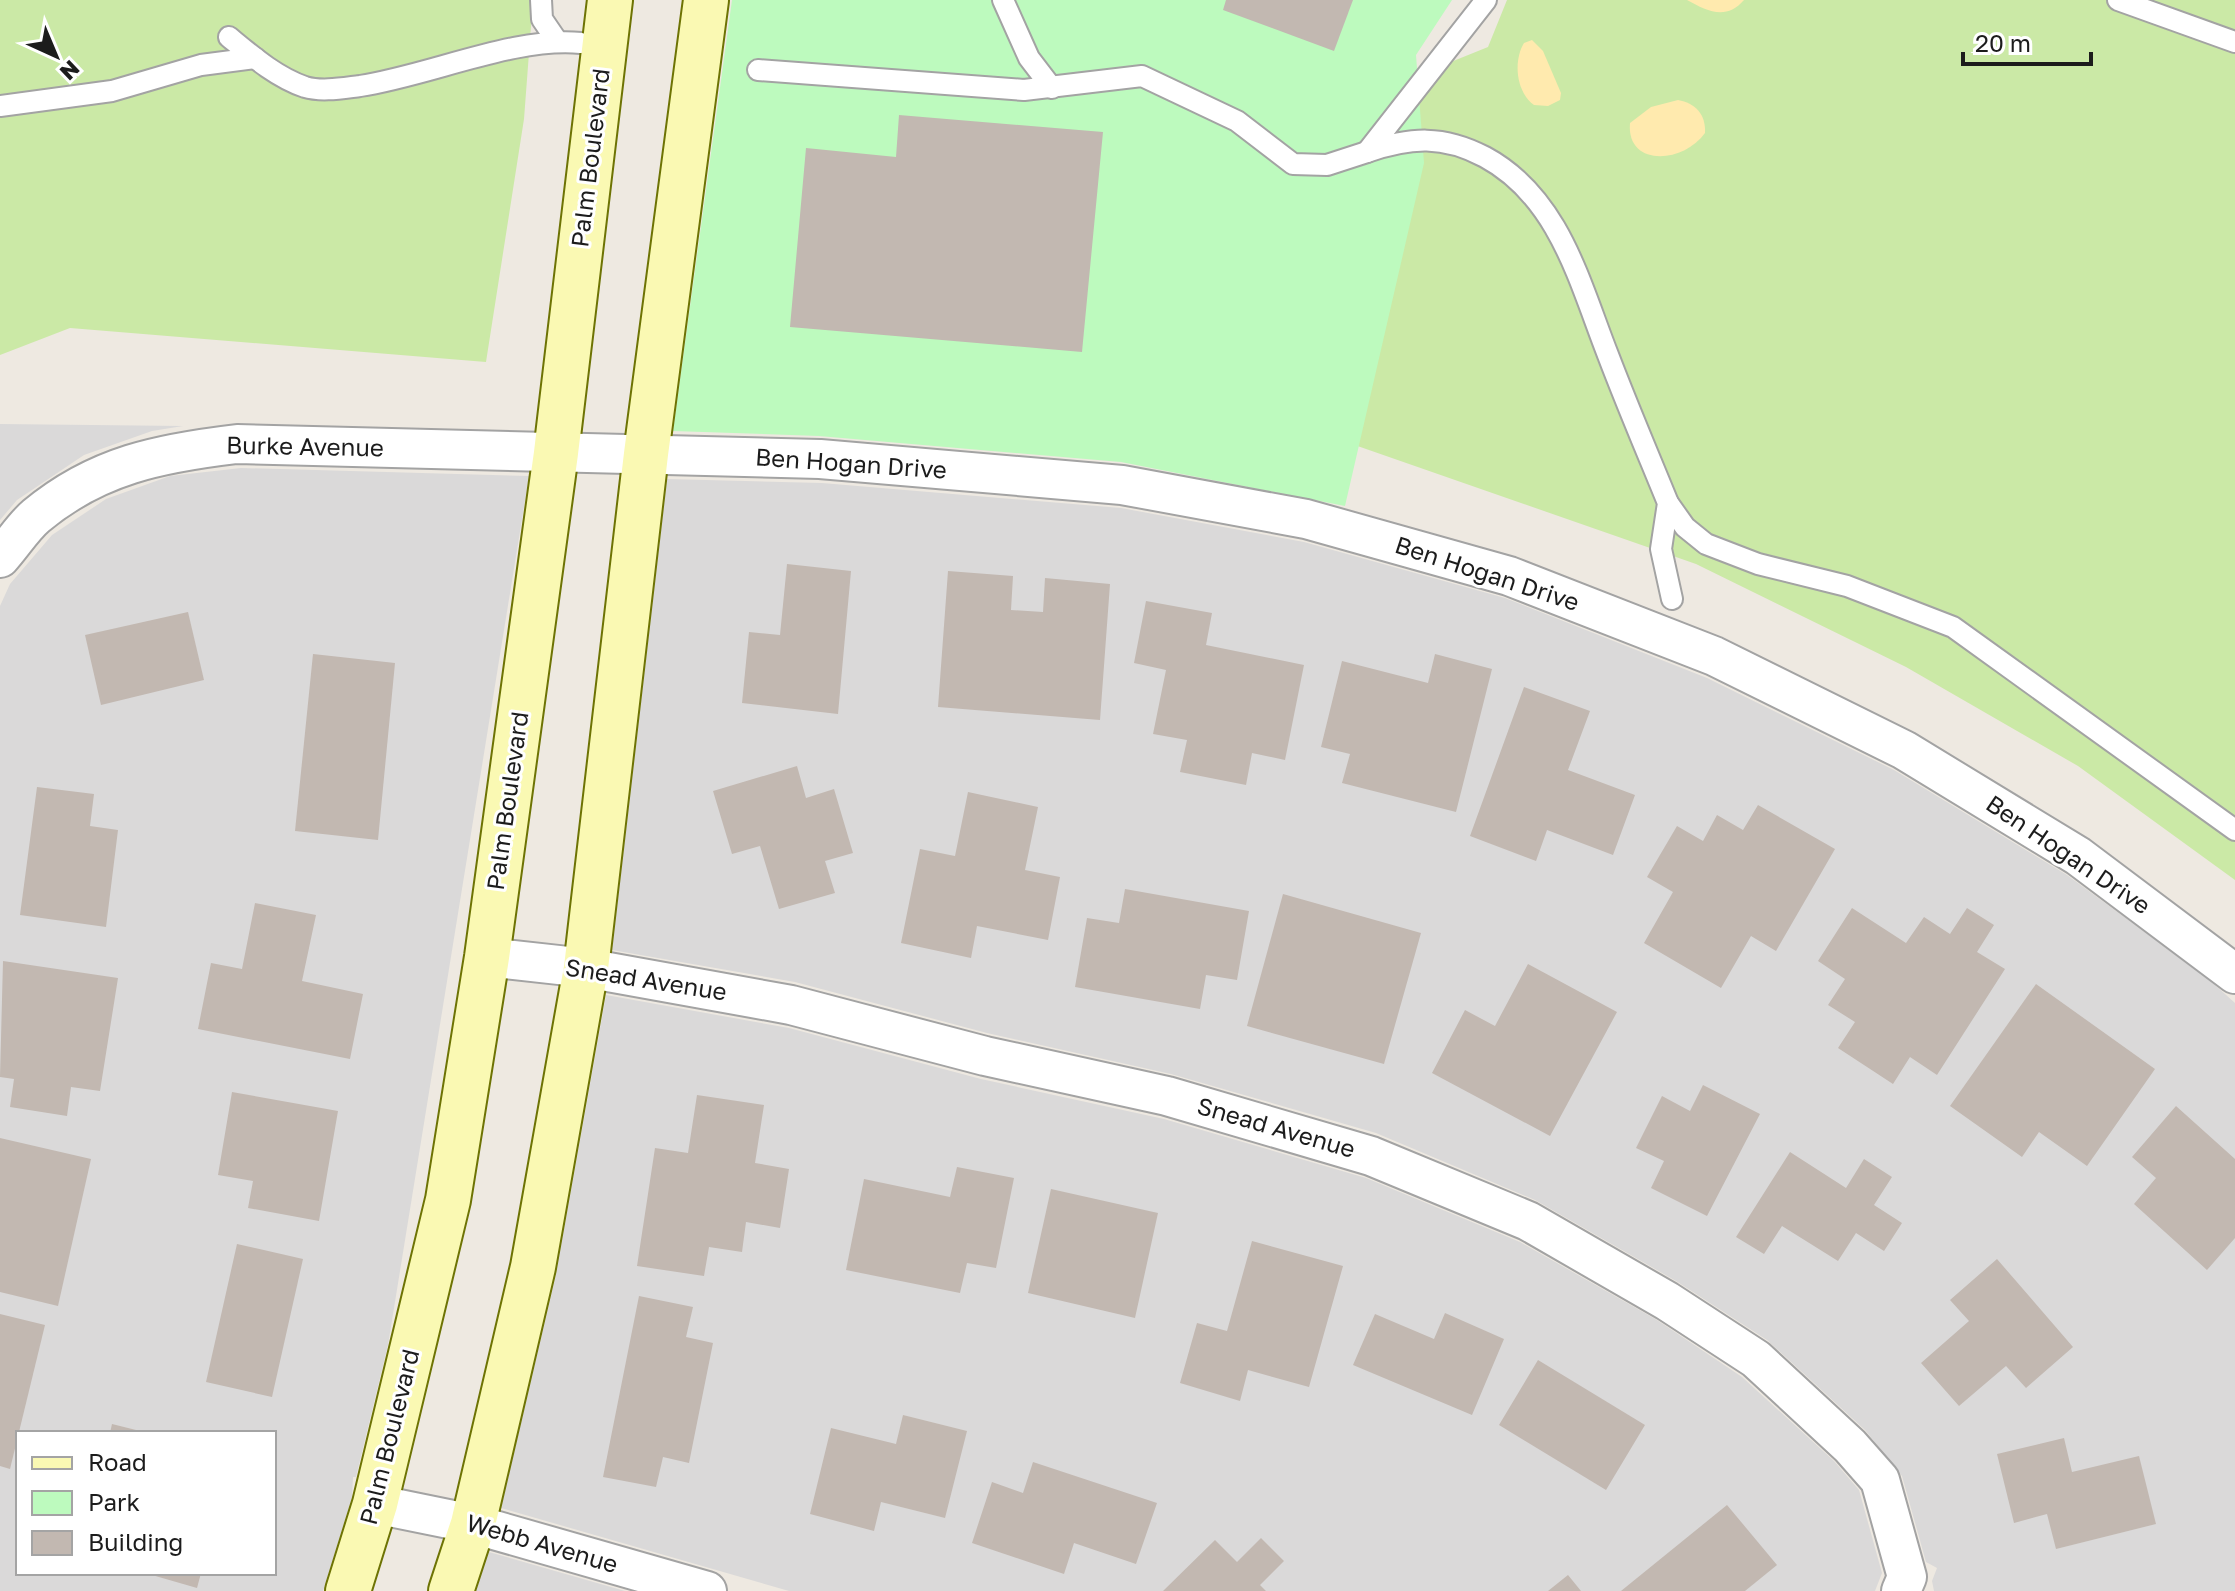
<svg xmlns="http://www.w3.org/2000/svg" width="2235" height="1591" font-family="'Golos Text',sans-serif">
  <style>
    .residential { fill: #dad9d9; fill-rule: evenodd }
    .grass { fill: #cbe9a6 }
    .sand { fill: #ffeaae }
    .park { fill: #bdfabe }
    .building { fill: #c2b8b1 }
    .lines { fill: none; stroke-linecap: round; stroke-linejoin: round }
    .lane-casing { stroke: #a3a3a3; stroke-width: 24 }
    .street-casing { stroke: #a3a3a3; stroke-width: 42 }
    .secondary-casing { stroke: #6d7304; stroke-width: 48 }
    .lane { stroke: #fff; stroke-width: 20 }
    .street { stroke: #fff; stroke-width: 38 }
    .secondary { stroke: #faf9b3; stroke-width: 44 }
    .labels { text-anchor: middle; stroke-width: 6; stroke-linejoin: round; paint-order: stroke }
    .street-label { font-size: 24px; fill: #1c1c1c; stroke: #fff }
  </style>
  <rect width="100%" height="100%" fill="#eee9e1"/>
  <g class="residential">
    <polygon points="0,424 183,426 152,431 84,455 17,500 0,520"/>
    <path d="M241,468L529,476L388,1345L356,1477H353L352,1497L323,1591H0V606L10,584L52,535L106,499L170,476ZM18,1433H274V1573H18Z"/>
    <polygon points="667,479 822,483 1121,508 1304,542 1505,598 1707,678 1894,770 2067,875 2206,977 2235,1003 2235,1591 1934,1591 1932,1581 1937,1568 1926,1562 1902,1476 1865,1430 1767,1340 1676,1281 1535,1200 1376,1133 1171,1074 987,1033 795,982 612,950"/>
    <polygon points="606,995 789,1028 981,1079 1164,1119 1366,1178 1520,1242 1657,1320 1742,1377 1834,1461 1859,1490 1882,1573 1875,1591 789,1591 501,1508 556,1275"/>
    <polygon points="488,1552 489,1552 625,1591 476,1591"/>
  </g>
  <g class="grass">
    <polygon points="0,0 533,0 524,119 486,362 70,328 0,355"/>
    <polygon points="1507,0 2235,0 2235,880 2078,766 1906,667 1696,564 1197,390 1235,149 1488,47"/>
  </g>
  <g class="sand">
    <path d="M1687,0H1744C1726,21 1707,11 1687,0Z"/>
    <path d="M1532,40L1543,51L1561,93L1560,100L1548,106L1534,105C1516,92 1513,61 1524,43Z"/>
    <path d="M1678,100C1695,103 1706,114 1705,133C1683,164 1626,167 1630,123L1651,107Z"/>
  </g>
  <polygon class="park" points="732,0 1452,0 1416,55 1424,163 1345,506 1121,462 819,436 673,431"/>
  <g class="building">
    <polygon points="1226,0 1353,0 1334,51 1223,10"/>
    <polygon points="899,115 1103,132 1082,352 790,327 806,148 896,157"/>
    <polygon points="787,564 851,571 838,714 742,703 749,632 780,635"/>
    <polygon points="948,571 1013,576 1011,610 1043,612 1045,578 1110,584 1100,720 938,707"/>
    <polygon points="1146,601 1212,613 1206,645 1304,665 1285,760 1252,753 1246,785 1180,772 1187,740 1153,734 1166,670 1134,663"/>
    <polygon points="188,612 204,680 101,705 85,635"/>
    <polygon points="313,654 395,663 378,840 295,831"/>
    <polygon points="1435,654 1492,669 1456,812 1342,783 1350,754 1321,747 1342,661 1428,683"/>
    <polygon points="1524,687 1590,711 1568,770 1635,795 1613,855 1547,830 1536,861 1470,836"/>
    <polygon points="797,766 806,798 834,789 853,853 825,861 835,893 779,909 760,846 732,854 713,791"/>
    <polygon points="37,787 94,794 90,826 118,830 106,927 20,915"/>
    <polygon points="968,792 1038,807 1025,870 1060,877 1048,940 977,926 971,958 901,943 920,849 955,856"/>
    <polygon points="1758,805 1835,849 1776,951 1751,936 1721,988 1644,943 1673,892 1647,877 1677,826 1703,841 1717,815 1743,830"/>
    <polygon points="1125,889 1249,911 1237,980 1206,975 1200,1009 1075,987 1087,918 1119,923"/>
    <polygon points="1283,894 1421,933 1384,1064 1247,1026"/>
    <polygon points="255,903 316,915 302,981 363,994 350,1059 198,1029 211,963 242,969"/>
    <polygon points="1852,908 1906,943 1924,917 1950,934 1967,908 1994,925 1977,952 2005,969 1937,1075 1910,1057 1893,1084 1838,1048 1855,1022 1828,1005 1845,979 1818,961"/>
    <polygon points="3,961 118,978 100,1091 71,1087 67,1116 10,1107 14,1079 0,1077"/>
    <polygon points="1528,964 1617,1012 1550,1136 1432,1073 1465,1010 1495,1026"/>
    <polygon points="2036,984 2155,1069 2087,1166 2039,1132 2022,1157 1950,1106"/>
    <polygon points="1703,1085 1760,1114 1707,1216 1651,1188 1664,1161 1636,1148 1662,1096 1690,1111"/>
    <polygon points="232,1092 338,1111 319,1221 248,1208 253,1181 218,1175"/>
    <polygon points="697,1095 764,1105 755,1163 789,1169 780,1228 746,1222 742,1252 709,1247 704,1276 637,1266 655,1148 688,1153"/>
    <polygon points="2176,1106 2235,1159 2235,1238 2207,1270 2134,1204 2156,1178 2132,1157"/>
    <polygon points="0,1138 91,1159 58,1306 0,1292"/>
    <polygon points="1790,1152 1846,1188 1864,1159 1892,1177 1874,1205 1902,1223 1884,1251 1856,1233 1838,1261 1782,1226 1764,1254 1736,1237"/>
    <polygon points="957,1167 1014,1178 996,1268 967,1263 960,1293 846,1270 864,1179 950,1197"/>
    <polygon points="1051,1189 1158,1213 1135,1318 1028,1293"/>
    <polygon points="1252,1241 1343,1266 1309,1387 1248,1370 1240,1401 1180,1383 1197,1323 1227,1331"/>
    <polygon points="237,1244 303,1259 272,1397 206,1382"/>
    <polygon points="1997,1259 2073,1347 2026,1388 2006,1366 1959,1406 1921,1363 1969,1321 1950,1300"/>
    <polygon points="639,1296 693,1307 686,1337 713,1343 689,1463 663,1457 656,1487 603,1477"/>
    <polygon points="1445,1313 1504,1339 1472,1415 1353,1365 1375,1314 1434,1339"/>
    <polygon points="0,1314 45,1325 10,1469 0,1466"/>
    <polygon points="1538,1360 1645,1425 1606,1490 1499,1425"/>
    <polygon points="903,1415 967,1431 945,1518 881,1502 874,1531 810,1514 831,1428 896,1444"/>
    <polygon points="112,1424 144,1432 144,1433 110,1433"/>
    <polygon points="2064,1438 2072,1472 2139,1456 2156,1524 2056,1549 2047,1514 2014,1523 1997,1454"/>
    <polygon points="1033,1462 1157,1503 1136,1564 1074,1543 1064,1574 972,1543 992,1482 1023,1493"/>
    <polygon points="1727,1505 1777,1565 1745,1591 1621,1591"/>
    <polygon points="1261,1538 1284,1561 1260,1585 1266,1591 1163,1591 1215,1540 1237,1562"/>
    <polygon points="145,1573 201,1573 197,1588"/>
    <polygon points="1568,1575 1581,1591 1548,1591"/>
  </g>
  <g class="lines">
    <defs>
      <g id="lane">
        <polyline points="541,0 542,19 557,41"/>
        <polyline points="1003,0 1029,58 1052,88"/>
        <path d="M1486,0L1367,152C1411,137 1443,135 1485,157C1559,197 1579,281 1608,355C1627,405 1648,454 1668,503L1661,549L1672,599"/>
        <polyline points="2118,0 2235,42"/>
        <path d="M229,37C252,56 276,77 305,87C322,92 343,88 360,86C428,76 516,36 581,43"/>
        <polyline points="758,70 1024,90 1142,76 1237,121 1293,164 1327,165 1367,152"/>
        <polyline points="0,106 112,91 201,65 255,58"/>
        <polyline points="1668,503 1685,527 1706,544 1758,564 1847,586 1953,627 2235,830"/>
      </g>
      <g id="street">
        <path d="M0,558C12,545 23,527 36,516C97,465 161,453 237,444L820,459L1122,485L1306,519L1509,576L1714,656L1904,750L2078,856L2235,974"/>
        <polyline points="487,957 586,968 791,1005 985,1056 1167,1096 1371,1156 1528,1221 1667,1301 1756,1359 1850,1446 1880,1480 1907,1577 1901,1591"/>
        <polyline points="375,1504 473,1524 707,1591"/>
      </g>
      <g id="secondary">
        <polyline points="348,1591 375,1504 448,1200 487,957 556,453 610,0"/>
        <polyline points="451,1591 473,1524 533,1267 586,968 646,454 706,0"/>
      </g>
    </defs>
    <use href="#lane" class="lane-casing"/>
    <use href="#street" class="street-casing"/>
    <use href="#secondary" class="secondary-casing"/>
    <use href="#lane" class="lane"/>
    <use href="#street" class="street"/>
    <use href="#secondary" class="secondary"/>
  </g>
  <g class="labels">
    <g class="street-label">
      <text transform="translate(591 158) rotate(-83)" y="8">Palm Boulevard</text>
      <text transform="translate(305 447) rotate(1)" y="8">Burke Avenue</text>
      <text transform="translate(851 464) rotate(4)" y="8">Ben Hogan Drive</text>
      <text transform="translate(1487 574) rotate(18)" y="8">Ben Hogan Drive</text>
      <text transform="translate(508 801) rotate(-82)" y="8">Palm Boulevard</text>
      <text transform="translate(2068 855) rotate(34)" y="8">Ben Hogan Drive</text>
      <text transform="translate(646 980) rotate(9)" y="8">Snead Avenue</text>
      <text transform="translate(1276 1128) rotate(16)" y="8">Snead Avenue</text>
      <text transform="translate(390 1437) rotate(-76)" y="8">Palm Boulevard</text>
      <text transform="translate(542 1544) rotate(16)" y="8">Webb Avenue</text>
    </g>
  </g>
  <rect x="16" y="1431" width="260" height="144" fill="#ffffff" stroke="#a4a4a4" stroke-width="2"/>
  <rect x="32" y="1457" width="40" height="12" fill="#faf9b3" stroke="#a4a4a4" stroke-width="2"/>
  <text x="88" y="1471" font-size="24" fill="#1c1c1c">Road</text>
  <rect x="32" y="1491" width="40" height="24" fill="#bdfabe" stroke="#a4a4a4" stroke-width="2"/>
  <text x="88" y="1511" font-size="24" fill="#1c1c1c">Park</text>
  <rect x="32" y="1531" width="40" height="24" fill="#c2b8b1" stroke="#a4a4a4" stroke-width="2"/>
  <text x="88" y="1551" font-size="24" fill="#1c1c1c">Building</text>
  <g transform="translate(56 56) rotate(136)" stroke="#ffffff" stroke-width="6" paint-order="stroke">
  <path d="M0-6L14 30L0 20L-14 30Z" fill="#1c1c1c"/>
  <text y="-12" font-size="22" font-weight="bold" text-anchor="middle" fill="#1c1c1c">N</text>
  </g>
  <path d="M1963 52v12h128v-12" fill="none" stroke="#1c1c1c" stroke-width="4"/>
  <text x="1975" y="52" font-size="24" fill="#1c1c1c" stroke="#ffffff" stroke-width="6" paint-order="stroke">20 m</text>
</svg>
